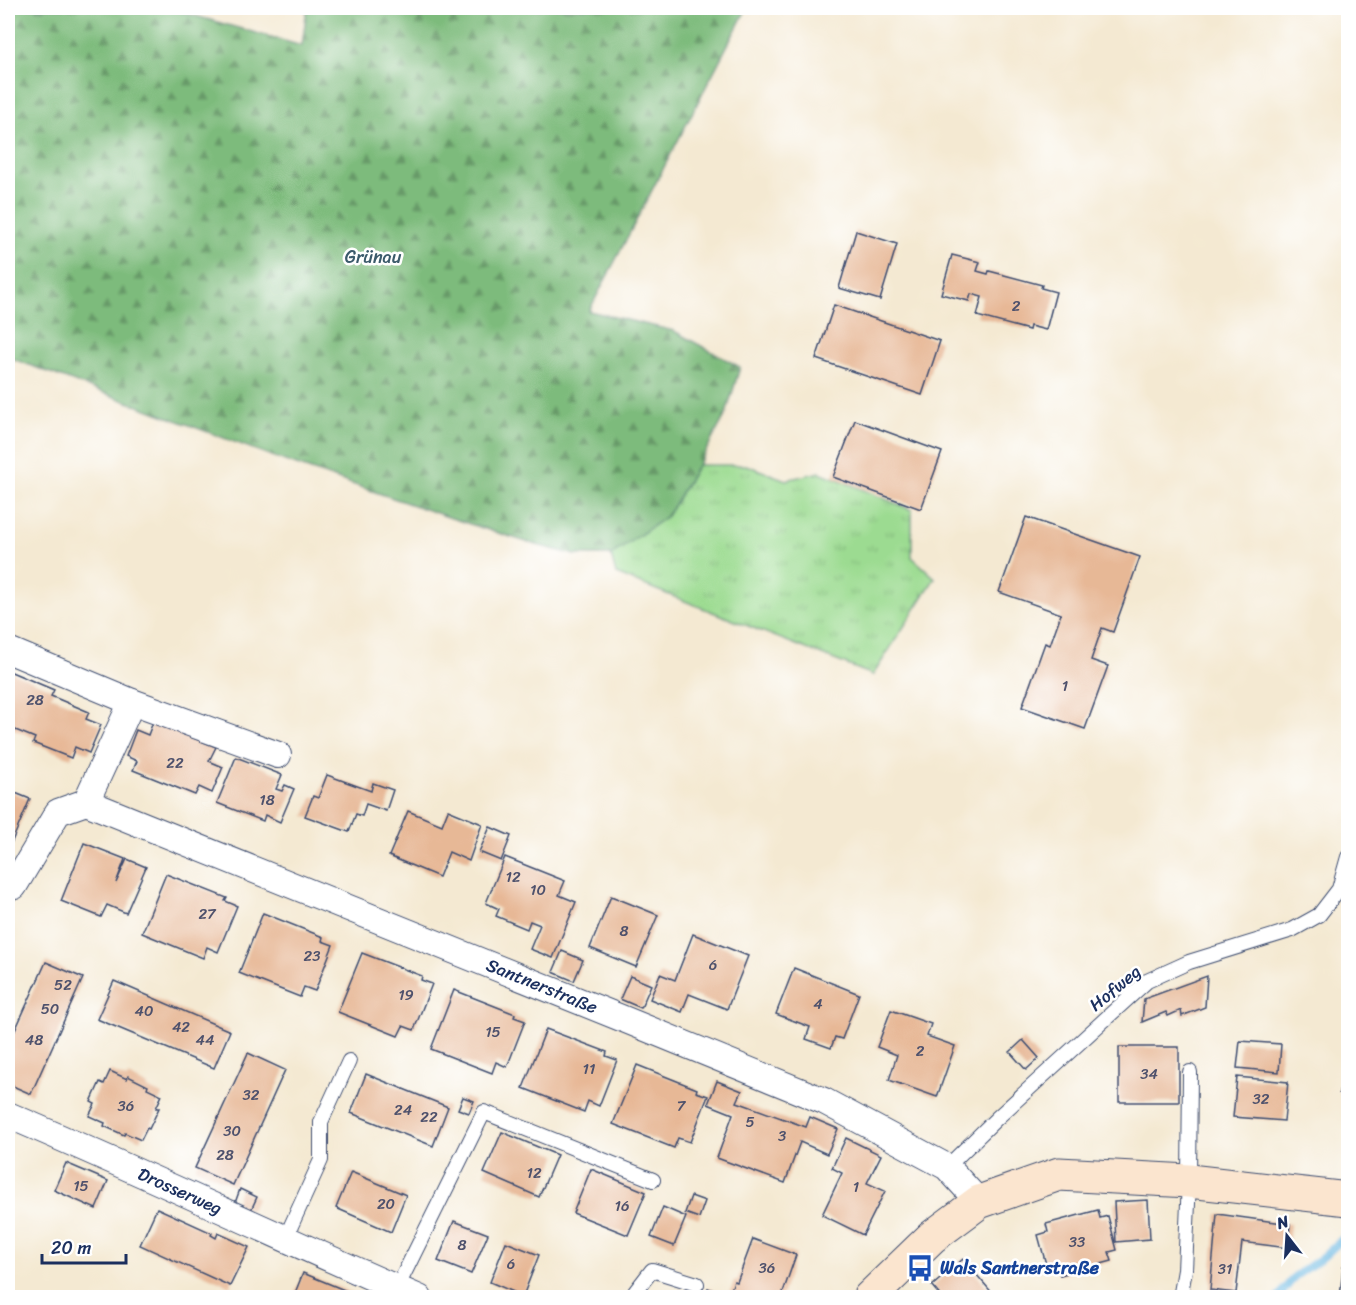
<svg xmlns="http://www.w3.org/2000/svg" width="1356" height="1305" font-family="Sriracha,sans-serif">
  <style>
    .grass { fill: url(#grass-tufts); stroke: #5c8578; stroke-width: 1.5 }
    .forest { fill: url(#forest-firs); stroke: #4c756c; stroke-width: 1.5 }
    .lines { fill: none; stroke-linecap: round; stroke-linejoin: round }
    .stream { stroke: #65b5e0; stroke-width: 8 }
    .building { fill: #e7b896 }
    .lane-casing { stroke: #3c4b6f; stroke-width: 16 }
    .street-casing { stroke: #3c4b6f; stroke-width: 28 }
    .secondary-casing { stroke: #3c4b6f; stroke-width: 35 }
    .lane { stroke: #fff; stroke-width: 14 }
    .street { stroke: #fff; stroke-width: 26 }
    .secondary { stroke: #fbe5cf; stroke-width: 33 }
    .labels { text-anchor: middle; stroke-width: 5; stroke-linejoin: round; paint-order: stroke }
    .number-label { font-size: 15px; fill: #4e516c }
    .park-label { font-size: 18px; fill: #3b5a6b; stroke: #fff }
    .street-label { font-size: 18px; fill: #1b2f5e; stroke: #fff }
    .transit-label { font-size: 18px; font-weight: bold; fill: #164399; stroke: #fff; text-anchor: start }
  </style>
  <defs>
    <pattern id="grass-tufts" width="24" height="20" patternUnits="userSpaceOnUse" patternTransform="scale(1.5)"><rect width="24" height="20" fill="#9cdb91"/><path d="M3 7l-1-3M5 7V3M7 7l1-3M15 17l-1-3M17 17v-4M19 17l1-3" fill="none" stroke="#86bc7f"/></pattern>
    <pattern id="forest-firs" width="22" height="20" patternUnits="userSpaceOnUse" patternTransform="scale(1.5)"><rect width="22" height="20" fill="#7dbb7b"/><path d="M5 1l3.5 6h-7zM16 11l3.5 6h-7z" fill="#669868"/></pattern>
  </defs>
  <rect width="100%" height="100%" fill="#fff"/>
  <filter id="ink" filterUnits="userSpaceOnUse"><feTurbulence type="fractalNoise" baseFrequency=".0167" numOctaves="2"/><feDisplacementMap in="SourceGraphic" scale="12" xChannelSelector="R" yChannelSelector="G"/><feConvolveMatrix kernelMatrix="1 2 1 2 8 2 1 2 1" color-interpolation-filters="sRGB"/></filter>
  <filter id="wash" filterUnits="userSpaceOnUse"><feTurbulence type="fractalNoise" baseFrequency=".008" numOctaves="4" result="noise"/><feDisplacementMap in="SourceGraphic" scale="24" xChannelSelector="R" yChannelSelector="G"/><feGaussianBlur stdDeviation="1.35" result="paint"/><feColorMatrix in="noise" values="0 0 0 0 0 0 0 0 0 0 0 0 0 0 0 0 0 1.4 0 .05"/><feComposite in="paint" operator="in"/></filter>
  <g filter="url(#wash)">
    <rect width="100%" height="100%" fill="#f4e9d2"/>
    <polygon class="grass" points="698,465 746,465 786,480 820,472 912,510 912,557 935,578 873,675 616,574 611,555 667,516"/>
    <polygon class="forest" points="8,8 168,8 302,46 307,8 747,8 589,311 674,331 740,367 726,414 698,465 667,516 611,555 576,555 536,545 451,518 285,461 8,357"/>
    <g class="lines">
      <polyline class="stream" points="1278,1298 1294,1277 1323,1257 1348,1234"/>
    </g>
    <g id="blocks">
      <g class="building">
        <polygon points="856,231 897,244 880,300 839,288"/>
        <polygon points="952,255 980,262 977,271 988,274 989,271 1042,285 1041,288 1056,292 1046,330 1030,326 1029,330 977,316 982,297 971,294 969,301 941,294"/>
        <polygon points="834,305 940,341 922,395 816,359"/>
        <polygon points="855,420 942,452 921,509 833,477"/>
        <polygon points="1026,517 1140,557 1113,632 1102,628 1091,660 1108,666 1085,729 1022,707 1045,643 1050,645 1061,614 999,592"/>
        <polygon points="9,671 54,690 51,696 89,712 86,719 101,725 89,753 75,747 71,758 33,743 35,738 8,727 8,675"/>
        <polygon points="153,722 216,747 209,761 223,767 212,793 199,787 195,795 133,770 137,761 126,756 136,730 148,735"/>
        <polygon points="236,757 282,775 276,789 282,791 285,785 294,789 280,822 265,815 263,821 217,803"/>
        <polygon points="327,775 371,791 373,783 393,790 386,811 366,804 362,816 356,814 349,832 305,816 313,796 318,798"/>
        <polygon points="8,790 30,799 10,846 8,845"/>
        <polygon points="448,810 482,824 469,861 449,852 439,877 389,856 408,811 442,825"/>
        <polygon points="490,827 511,836 501,861 479,852"/>
        <polygon points="84,843 125,859 116,883 127,859 146,867 126,913 107,905 101,917 61,901"/>
        <polygon points="505,857 565,881 559,895 576,902 553,958 530,949 540,925 530,921 527,929 496,916 499,909 486,903"/>
        <polygon points="166,874 227,898 225,901 237,906 218,952 207,947 203,958 142,933"/>
        <polygon points="611,896 658,915 636,967 590,948"/>
        <polygon points="263,913 323,937 322,941 333,945 315,991 304,987 300,997 239,973"/>
        <polygon points="693,934 748,956 727,1009 689,994 682,1012 650,999 660,974 675,980"/>
        <polygon points="562,951 583,960 574,981 553,972"/>
        <polygon points="362,953 422,976 421,980 432,984 414,1030 403,1026 398,1036 338,1012"/>
        <polygon points="46,962 83,978 31,1094 8,1084 8,1046"/>
        <polygon points="794,968 859,994 842,1039 835,1037 831,1048 806,1039 810,1027 776,1014"/>
        <polygon points="630,976 651,985 641,1008 620,999"/>
        <polygon points="1207,976 1205,1007 1182,1016 1181,1010 1168,1016 1166,1012 1142,1022 1144,999"/>
        <polygon points="114,981 230,1031 214,1068 97,1019"/>
        <polygon points="454,990 515,1014 514,1017 525,1021 507,1067 496,1062 492,1073 431,1049"/>
        <polygon points="891,1010 931,1024 927,1036 955,1046 937,1097 889,1080 897,1055 877,1047"/>
        <polygon points="546,1029 607,1052 606,1056 617,1060 599,1106 588,1101 584,1112 523,1088"/>
        <polygon points="1023,1040 1039,1058 1026,1070 1010,1052"/>
        <polygon points="1240,1041 1281,1044 1279,1072 1237,1068"/>
        <rect x="1119" y="1047" width="60" height="55"/>
        <polygon points="1346,1051 1348,1051 1348,1094 1339,1093"/>
        <polygon points="248,1053 285,1070 233,1185 195,1168"/>
        <polygon points="637,1065 697,1089 696,1092 708,1096 690,1142 678,1138 674,1148 613,1124"/>
        <polygon points="110,1071 127,1079 128,1076 148,1086 147,1088 162,1095 156,1108 159,1108 149,1129 147,1128 141,1140 125,1133 124,1135 104,1126 105,1123 89,1116 95,1104 91,1102 100,1082 104,1084"/>
        <polygon points="366,1074 448,1107 433,1146 351,1113"/>
        <polygon points="1237,1077 1288,1082 1284,1121 1233,1117"/>
        <polygon points="717,1081 742,1091 737,1102 806,1127 810,1117 838,1129 827,1154 800,1142 785,1183 717,1158 733,1114 708,1104"/>
        <polygon points="463,1097 474,1101 469,1113 458,1109"/>
        <polygon points="502,1132 557,1155 539,1197 484,1173"/>
        <polygon points="846,1138 881,1155 867,1183 885,1191 863,1235 822,1215 842,1173 832,1168"/>
        <polygon points="66,1163 108,1181 96,1209 54,1190"/>
        <polygon points="591,1169 646,1192 628,1235 573,1213"/>
        <polygon points="351,1172 406,1195 391,1232 336,1208"/>
        <polygon points="240,1189 257,1197 251,1210 235,1203"/>
        <polygon points="691,1196 705,1201 699,1218 685,1213"/>
        <polygon points="1148,1200 1150,1239 1116,1242 1114,1202"/>
        <polygon points="663,1207 686,1217 674,1246 651,1237"/>
        <polygon points="157,1208 212,1233 211,1235 216,1238 218,1233 249,1247 230,1286 140,1245"/>
        <polygon points="1098,1210 1100,1218 1108,1216 1117,1250 1109,1252 1112,1261 1060,1275 1057,1266 1047,1268 1038,1235 1048,1232 1046,1224"/>
        <polygon points="1217,1214 1290,1224 1288,1248 1242,1242 1236,1293 1210,1290"/>
        <polygon points="454,1221 488,1234 471,1274 438,1261"/>
        <polygon points="753,1239 796,1255 781,1298 773,1296 773,1298 704,1298 708,1288 729,1296 734,1281 737,1282"/>
        <polygon points="506,1242 539,1255 523,1296 490,1282"/>
        <polygon points="963,1259 994,1295 991,1298 942,1298 932,1286"/>
        <polygon points="1343,1266 1348,1266 1348,1298 1340,1298"/>
        <polygon points="303,1273 354,1294 361,1298 293,1298"/>
      </g>
    </g>
  </g>
  <g filter="url(#ink)">
    <use href="#blocks" fill-opacity="0" stroke="#3c4b6f" stroke-width="1.5"/>
    <g class="lines">
      <defs>
        <g id="lane">
          <polyline points="947,1167 997,1118 1147,981 1189,962 1292,930 1319,915 1339,889 1348,857"/>
          <polyline points="285,1239 321,1160 321,1122 349,1061"/>
          <polyline points="397,1288 484,1112 653,1180"/>
          <polyline points="632,1298 635,1292 652,1270 697,1284"/>
          <polyline points="1180,1298 1185,1270 1189,1181 1190,1072"/>
        </g>
        <g id="street">
          <polyline points="8,650 132,702 278,755"/>
          <polyline points="86,802 132,702"/>
          <polyline points="8,886 14,886 58,812 86,802 626,1020 824,1101 947,1167 979,1202"/>
          <path d="M8,1115C146,1174 281,1238 419,1298"/>
        </g>
        <polyline id="secondary" points="869,1298 932,1237 979,1202 1059,1174 1189,1181 1348,1199"/>
      </defs>
      <use href="#lane" class="lane-casing"/>
      <use href="#street" class="street-casing"/>
      <use href="#secondary" class="secondary-casing"/>
      <use href="#lane" class="lane"/>
      <use href="#street" class="street"/>
      <use href="#secondary" class="secondary"/>
    </g>
  </g>
  <defs>
    <symbol id="bus-bare" viewBox="-9 -9 18 18"><path d="M-5-6H5V4H4V6H2V4H-2V6H-4V4H-5ZM-3.5-4V0h7V-4ZM-3.5 1.2v1.5H-2V1.2ZM2 1.2v1.5H3.5V1.2Z" fill="#1a4fb4" stroke="#fff" stroke-width="2.5" paint-order="stroke"/></symbol>
  </defs>
  <g fill-rule="evenodd">
    <use href="#bus-bare" x="901" y="1249" width="38" height="38"/>
  </g>
  <g class="labels">
    <g class="number-label">
      <text x="1016" y="311">2</text>
      <text x="1065" y="691">1</text>
      <text x="35" y="705">28</text>
      <text x="175" y="768">22</text>
      <text x="267" y="805">18</text>
      <text x="513" y="882">12</text>
      <text x="538" y="895">10</text>
      <text x="207" y="919">27</text>
      <text x="624" y="936">8</text>
      <text x="312" y="961">23</text>
      <text x="713" y="970">6</text>
      <text x="63" y="990">52</text>
      <text x="406" y="1000">19</text>
      <text x="818" y="1009">4</text>
      <text x="50" y="1014">50</text>
      <text x="144" y="1016">40</text>
      <text x="181" y="1032">42</text>
      <text x="493" y="1037">15</text>
      <text x="34" y="1045">48</text>
      <text x="205" y="1045">44</text>
      <text x="920" y="1056">2</text>
      <text x="589" y="1074">11</text>
      <text x="1149" y="1079">34</text>
      <text x="251" y="1100">32</text>
      <text x="1261" y="1104">32</text>
      <text x="126" y="1111">36</text>
      <text x="681" y="1111">7</text>
      <text x="403" y="1115">24</text>
      <text x="429" y="1122">22</text>
      <text x="750" y="1127">5</text>
      <text x="232" y="1136">30</text>
      <text x="782" y="1141">3</text>
      <text x="225" y="1160">28</text>
      <text x="534" y="1178">12</text>
      <text x="81" y="1191">15</text>
      <text x="856" y="1192">1</text>
      <text x="386" y="1209">20</text>
      <text x="622" y="1211">16</text>
      <text x="1077" y="1247">33</text>
      <text x="462" y="1250">8</text>
      <text x="511" y="1269">6</text>
      <text x="767" y="1273">36</text>
      <text x="1225" y="1274">31</text>
    </g>
    <g class="park-label">
      <text x="373" y="263">Grünau</text>
    </g>
    <g class="street-label">
      <text transform="translate(542 986) rotate(22)" y="6">Santnerstraße</text>
      <text transform="translate(1115 988) rotate(-40)" y="6">Hofweg</text>
      <text transform="translate(180 1191) rotate(24)" y="6">Drosserweg</text>
    </g>
    <g class="transit-label">
      <text x="940" y="1274">Wals Santnerstraße</text>
    </g>
  </g>
  <rect width="1356" height="1305" fill="none" stroke="#fff" stroke-width="30"/>
  <g transform="translate(1287 1236) rotate(343)" stroke="#ffffff" stroke-width="4.5" paint-order="stroke">
  <path d="M0-4.5L10 22L0 15L-10 22Z" fill="#1b2f5e"/>
  <text y="-9" font-size="16" font-weight="bold" text-anchor="middle" fill="#1b2f5e">N</text>
  </g>
  <path d="M42 1254v9h84v-9" fill="none" stroke="#1b2f5e" stroke-width="3"/>
  <text x="51" y="1254" font-size="18" fill="#1b2f5e" stroke="#ffffff" stroke-width="4.5" paint-order="stroke">20 m</text>
</svg>
